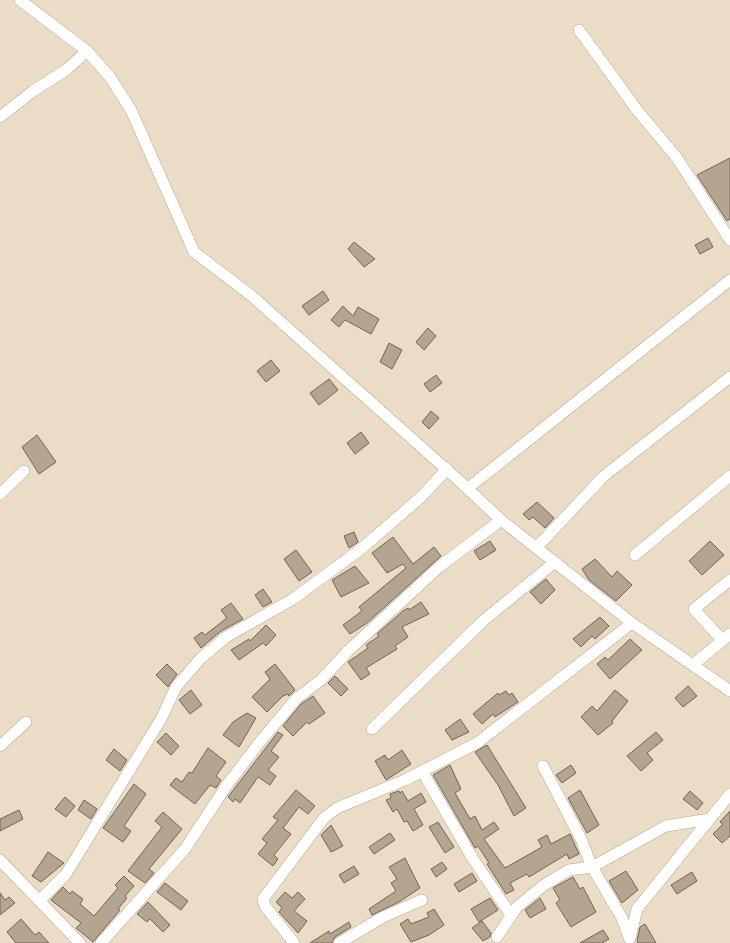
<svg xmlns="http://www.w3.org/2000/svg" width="730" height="943" font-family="'Sofia Sans Condensed',sans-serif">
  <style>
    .building { fill: #b3a590; stroke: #726552 }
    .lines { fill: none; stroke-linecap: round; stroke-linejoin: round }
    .minor-casing { stroke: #b8aa95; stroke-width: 12 }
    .minor { stroke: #fff; stroke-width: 11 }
  </style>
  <rect width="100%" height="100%" fill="#ebdcc6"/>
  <g class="building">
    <polygon points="730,158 730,219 727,221 697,175"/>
    <polygon points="708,238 713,247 700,254 695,245"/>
    <polygon points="354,242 375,259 364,267 348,249"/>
    <polygon points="323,291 329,300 309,315 302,306"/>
    <polygon points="343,306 353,316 358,307 379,319 371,334 345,320 339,327 331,320"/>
    <polygon points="428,328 436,336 424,350 416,342"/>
    <polygon points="389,343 402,350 392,369 380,362"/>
    <polygon points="271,360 280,371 266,382 257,371"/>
    <polygon points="436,375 442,383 430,392 424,384"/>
    <polygon points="329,379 338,390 319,405 310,393"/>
    <polygon points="431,411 439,418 429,429 422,422"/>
    <polygon points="361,432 369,443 355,454 347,443"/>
    <polygon points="37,435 56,462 39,474 22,447"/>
    <polygon points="537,502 554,518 545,528 533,517 529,520 523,514"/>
    <polygon points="354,532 358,542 349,548 344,536"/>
    <polygon points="393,537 413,564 434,547 441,556 367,623 350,634 343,625 362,611 359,607 406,568 403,564 387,573 372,553"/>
    <polygon points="490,541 496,550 480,560 474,551"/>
    <polygon points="710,541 724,555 702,575 689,561"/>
    <polygon points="296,550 312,572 299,581 284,559"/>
    <polygon points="595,559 612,577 617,571 632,585 616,601 589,580 582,569"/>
    <polygon points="355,566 369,583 341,597 332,580"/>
    <polygon points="546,579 555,590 541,604 530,592"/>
    <polygon points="263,589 272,602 263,607 255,595"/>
    <polygon points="421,602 429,614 402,627 408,637 395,646 397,649 366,668 370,674 361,680 348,662 368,648 366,645 379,636 377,634 403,611 408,608 409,610"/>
    <polygon points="231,603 243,619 221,631 201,648 194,638 202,632 205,635 227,618 221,610"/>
    <polygon points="600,617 609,626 595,639 592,636 581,647 573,639"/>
    <polygon points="266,625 276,635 266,646 263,643 239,660 231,650 249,639 250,641"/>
    <polygon points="630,639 642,650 610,679 597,664 605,657 608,660"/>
    <polygon points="167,664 177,674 168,687 156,675"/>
    <polygon points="275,664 295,690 289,696 288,694 283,696 267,712 252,697 270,679 265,672"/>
    <polygon points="335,676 348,689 341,696 328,683"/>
    <polygon points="688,686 697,696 683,707 675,698"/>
    <polygon points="191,690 202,705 190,714 179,700"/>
    <polygon points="615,690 628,701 612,721 613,723 598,735 581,717 592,706 597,711"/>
    <polygon points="506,691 509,695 512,693 518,702 495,717 493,714 482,724 473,714 498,693 499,695"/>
    <polygon points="313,696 325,713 309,724 307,722 293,736 283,726 301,704"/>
    <polygon points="247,713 256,718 239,747 223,735 233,722"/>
    <polygon points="460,719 469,732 452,740 445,730"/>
    <polygon points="278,732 283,735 271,751 279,757 268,770 276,776 270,785 258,777 240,803 235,799 233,802 228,797"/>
    <polygon points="656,732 663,740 647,753 653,760 641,771 627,756"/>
    <polygon points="166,733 179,746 171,755 157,742"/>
    <polygon points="487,745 526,808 514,816 498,785 475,752"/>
    <polygon points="208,748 226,762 216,776 221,780 216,788 210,785 195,804 170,785 176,778 182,782 189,772 192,773"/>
    <polygon points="114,749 127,760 120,771 106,760"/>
    <polygon points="402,750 411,764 386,780 375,761 385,755 388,760"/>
    <polygon points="450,765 461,789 455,793 470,819 475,816 482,830 494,822 499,829 484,839 505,868 542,847 538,840 547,835 551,844 570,834 579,854 569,859 567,854 529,877 527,874 510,883 514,890 506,894 487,864 489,863 478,846 475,848 433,775"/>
    <polygon points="571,765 576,773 562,783 556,775"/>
    <polygon points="134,784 146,794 124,826 131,831 123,842 103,828"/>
    <polygon points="296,790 315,806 308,814 299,807 283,828 291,834 274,855 278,859 273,866 258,854 267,843 262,839 278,820 273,817"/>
    <polygon points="580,790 599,825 587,833 568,798"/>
    <polygon points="399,791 400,793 402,791 408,801 421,793 426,802 414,809 423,825 413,831 407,821 404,822 397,809 393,812 386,800 391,798 390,794"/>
    <polygon points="690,791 703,803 697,810 683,799"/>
    <polygon points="65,797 75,806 66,817 55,809"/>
    <polygon points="84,800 97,809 91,819 78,810"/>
    <polygon points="19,810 23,819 0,831 0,819"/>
    <polygon points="730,811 730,836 722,843 713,834 723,824 720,822"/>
    <polygon points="163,812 182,829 149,869 154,873 145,883 128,871 162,827 155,821"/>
    <polygon points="438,822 454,847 445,853 429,827"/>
    <polygon points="331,825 343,846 331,852 321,835"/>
    <polygon points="390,833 395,840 374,854 369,847"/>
    <polygon points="48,852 64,863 41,882 32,876"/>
    <polygon points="405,858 420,888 399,902 372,915 369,909 396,891 391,883 397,879 389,867"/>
    <polygon points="442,862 447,869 436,877 431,869"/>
    <polygon points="354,866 359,874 344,883 339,875"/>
    <polygon points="626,871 638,890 622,903 609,881"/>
    <polygon points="692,872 697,881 677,894 671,885"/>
    <polygon points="472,873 477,881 459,892 454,884"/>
    <polygon points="124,876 134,886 125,896 127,898 118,909 120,910 93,942 76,928 81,923 51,900 63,887 70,894 72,891 83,899 80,904 94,916 118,888 115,885"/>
    <polygon points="573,877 580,889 583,887 596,912 571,927 556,903 560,900 553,888"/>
    <polygon points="165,883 188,901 181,910 157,892"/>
    <polygon points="285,892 292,898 298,892 305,899 294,911 307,921 298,933 279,912 282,908 276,902"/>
    <polygon points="0,893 5,900 9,897 15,903 0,915"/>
    <polygon points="490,898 498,910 479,922 471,909"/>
    <polygon points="540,898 546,909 530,918 525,910"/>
    <polygon points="148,902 170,925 163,932 150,919 147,922 137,914"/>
    <polygon points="434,909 444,925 429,935 411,942 400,924 408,919 411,924 429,917 427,913"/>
    <polygon points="21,919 35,935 39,932 49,943 16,943 7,932"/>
    <polygon points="482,921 491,933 490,937 483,941 472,928"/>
    <polygon points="349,922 351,927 335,937 332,943 310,943 329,931 330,934"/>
    <polygon points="645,924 656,943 638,943 637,941 640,927"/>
    <polygon points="603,930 609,939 602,943 580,943"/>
  </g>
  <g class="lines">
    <defs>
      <g id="minor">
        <polyline points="20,0 87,51 110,77 131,110 194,252 253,297 455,477 501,520 632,623 730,691"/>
        <polyline points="579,30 637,110 677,158 730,240"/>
        <polyline points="0,117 33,91 66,70 87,51"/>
        <polyline points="468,488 730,280"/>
        <polyline points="0,494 24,471"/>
        <polyline points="537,547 604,476 730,377"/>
        <polyline points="635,555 730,476"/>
        <polyline points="722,640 694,609 730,580"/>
        <polyline points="693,665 730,634"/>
        <polyline points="372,729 484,620 555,562"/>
        <polyline points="0,746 26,722"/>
        <polyline points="543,766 581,839 592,867 622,918 629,938"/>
        <polyline points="422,771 473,859 511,915"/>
        <polyline points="0,860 80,943"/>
        <polyline points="39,901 66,874 161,719 176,687 201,658 226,637 293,599 361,549 421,497 447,469"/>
        <polyline points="497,937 517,907 544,885 569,870 592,867 666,826 710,819"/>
        <polyline points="630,938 637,909 730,794"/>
        <polyline points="101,943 185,849 227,785 259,743 296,699 322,679 348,651 439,567 501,520"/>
        <polyline points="294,943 265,906 263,899 324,818 337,808 405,780 477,743 632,623"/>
        <polyline points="339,943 383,917 422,900"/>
      </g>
    </defs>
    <use href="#minor" class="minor-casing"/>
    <use href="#minor" class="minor"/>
  </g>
</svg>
